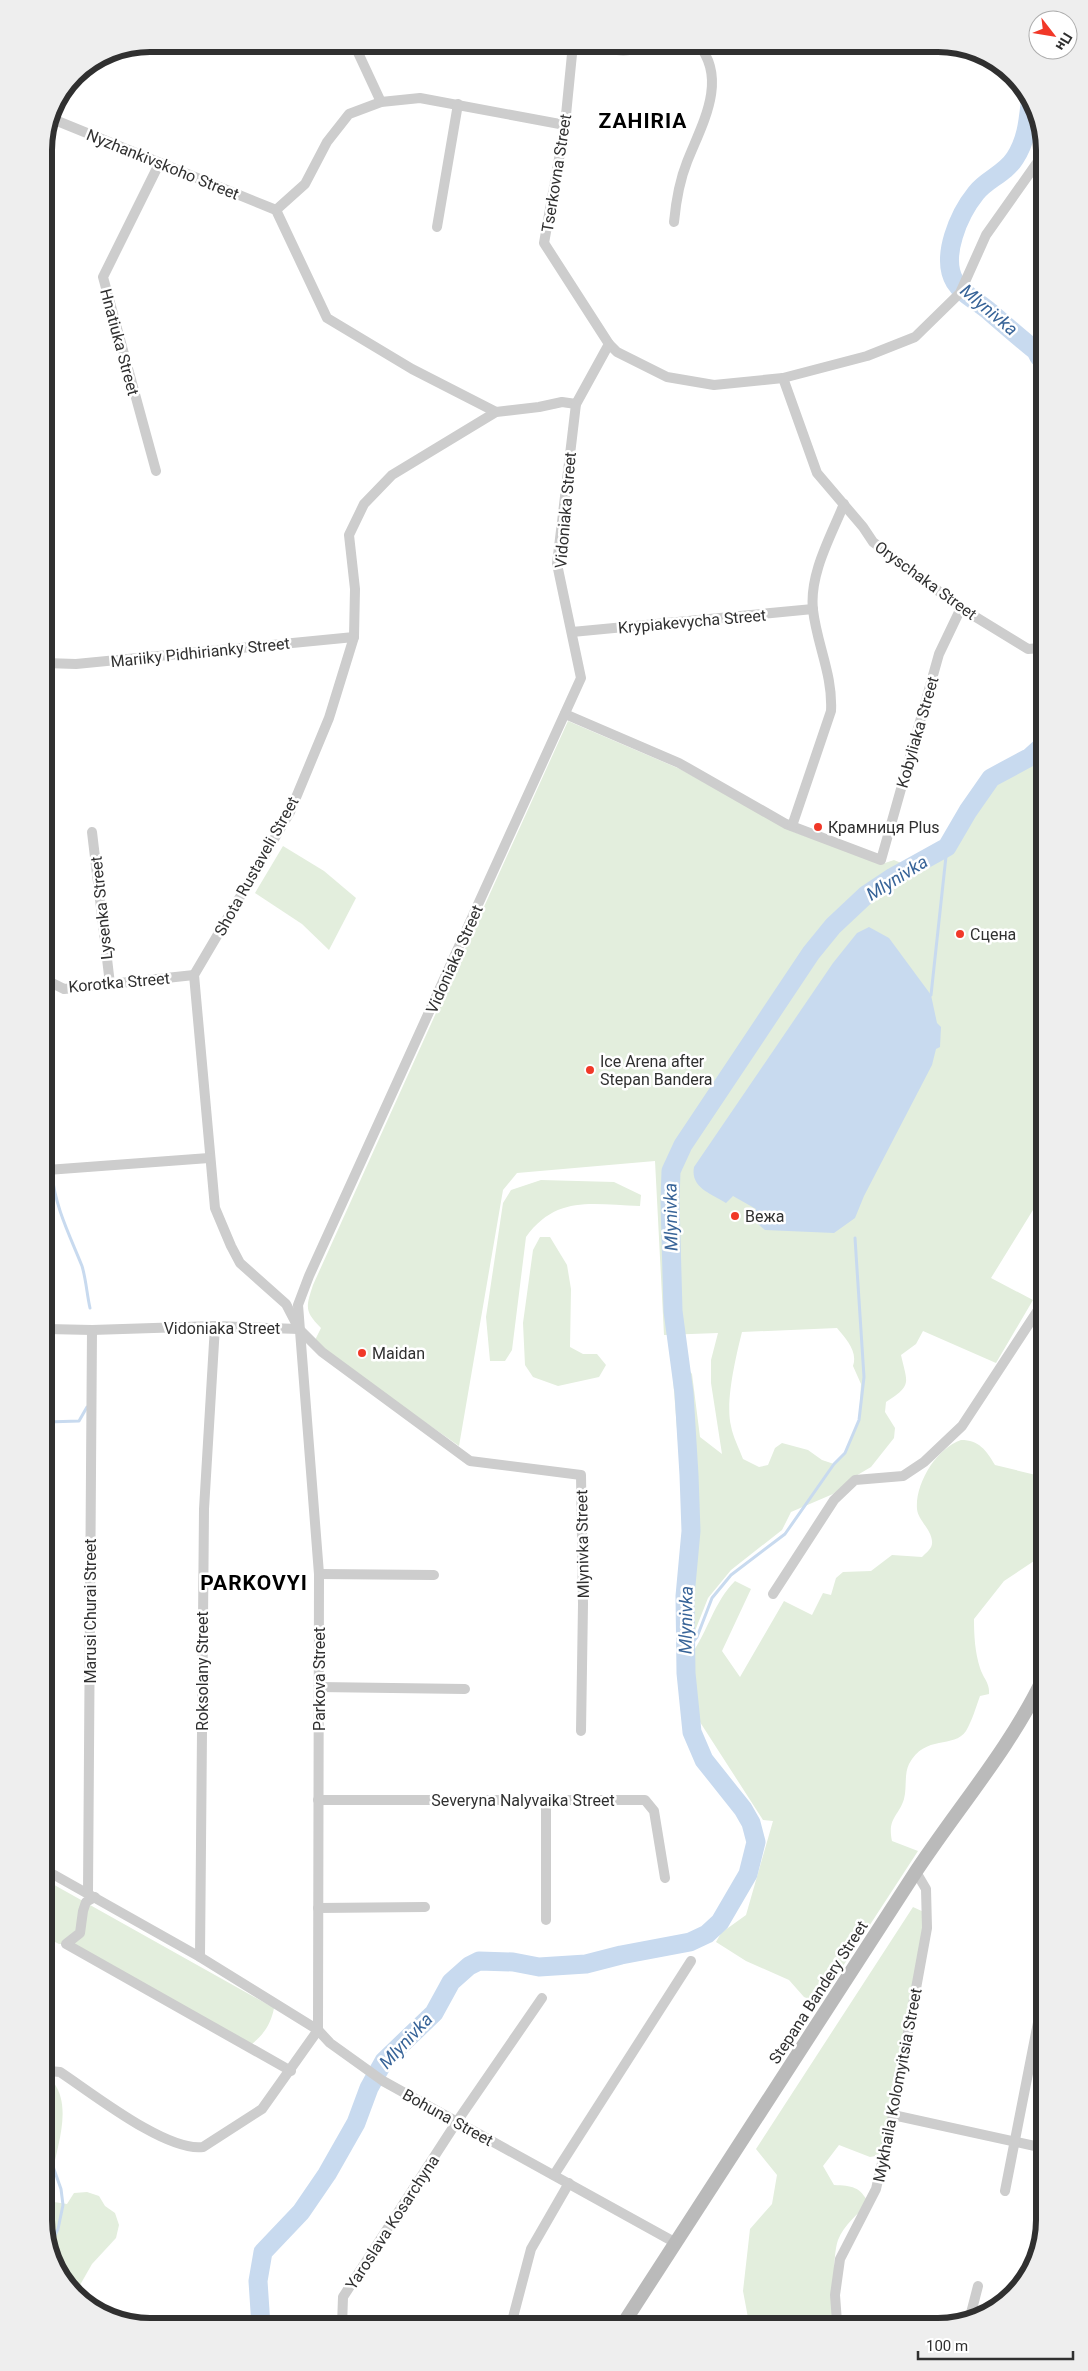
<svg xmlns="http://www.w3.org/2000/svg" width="1088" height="2371" font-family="Roboto,sans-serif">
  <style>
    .green { fill: #e3eedd; fill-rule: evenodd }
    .water { fill: #c8daef }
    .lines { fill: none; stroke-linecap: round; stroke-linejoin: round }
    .stream { stroke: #c8daef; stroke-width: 3 }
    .river { stroke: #c8daef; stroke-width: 19 }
    .minor { stroke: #cdcdcd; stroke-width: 10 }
    .secondary { stroke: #bababa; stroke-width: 14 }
    .poi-dot { fill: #f13828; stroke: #fff; stroke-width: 2 }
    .labels { text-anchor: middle; stroke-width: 5; stroke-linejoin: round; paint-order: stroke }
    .street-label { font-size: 16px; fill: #303030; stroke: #fff }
    .poi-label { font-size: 16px; fill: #303030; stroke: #fff; text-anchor: start }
    .water-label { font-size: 18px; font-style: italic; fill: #386498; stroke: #fff }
    .district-label { font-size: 21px; font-weight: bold; letter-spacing: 1px; fill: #000; stroke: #fff }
    .rim { fill: none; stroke: #303030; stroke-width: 6 }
  </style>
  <rect width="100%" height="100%" fill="#fff"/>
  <g class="green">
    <path d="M568,721L680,769L794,832L882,864L894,860L906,865L958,839L994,783L1040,754L1041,1197L991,1278L1033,1300L996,1363L923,1331L916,1344L901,1355C907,1383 913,1385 886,1402L885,1412L895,1428L894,1438L871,1467L854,1477L833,1494L791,1512L782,1530L731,1570L708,1598L693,1636L690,1638L689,1594L697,1540L685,1530L672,1366H686L692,1374L700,1437L722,1454L711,1383V1360L718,1333L664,1335L655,1161L517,1173L503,1190L459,1446L325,1352L315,1340L321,1328C304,1311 306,1307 313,1285ZM837,1328C846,1339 858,1351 853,1366L861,1384L859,1420L845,1453L834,1464L822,1460L808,1450L782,1443L775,1448L768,1465L759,1467L743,1459C739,1448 733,1437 731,1426C725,1402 736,1356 742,1332Z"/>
    <polygon points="283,846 324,871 356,898 329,950 302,924 255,893"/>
    <path d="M541,1180L614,1182L641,1195L640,1206C594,1205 557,1194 526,1237L512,1350L505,1361H490L486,1317L503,1203L511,1190Z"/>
    <polygon points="540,1237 550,1237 567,1265 571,1289 570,1347 583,1354 597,1354 606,1365 599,1377 558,1386 533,1377 525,1365 523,1323 533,1250"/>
    <path d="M961,1440C979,1440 986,1450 995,1465L1040,1476L1042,1492L1035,1497L1034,1506L1042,1513V1551L1040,1557L1004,1581L974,1619C974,1636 975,1652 980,1668C983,1678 990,1683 989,1694L980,1696C976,1707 972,1721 966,1731C954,1749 925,1734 909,1764C904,1774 907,1788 904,1799C899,1816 887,1818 892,1841L918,1851L821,2000L814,2001L804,1997L789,1980L746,1961L716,1942L721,1933L746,1915L773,1821L763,1820L698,1719L691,1655C708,1631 714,1602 735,1581L751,1589L722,1651L740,1677L784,1601L812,1615L823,1593L831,1595L836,1578L843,1572L871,1571L892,1555L922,1557C927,1552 933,1548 932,1541C931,1529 918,1520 917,1509C915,1483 937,1448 961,1440Z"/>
    <path d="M49,1882L274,2008C271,2024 264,2034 252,2044L66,1944H59L49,1939Z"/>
    <path d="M913,1907L926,1913L882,2155L870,2157L839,2145L823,2166L834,2185C852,2186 860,2186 869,2204C857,2214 844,2225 838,2240C832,2257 834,2303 835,2322L749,2323L743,2291L750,2229L772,2204L777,2175L756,2149Z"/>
    <path d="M54,2083C72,2108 57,2146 52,2175C51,2184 53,2194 54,2202L67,2204L74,2193L87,2192L99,2196L105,2206L115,2213L119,2225L116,2238L92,2264L76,2292L50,2255L49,2084Z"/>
  </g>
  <path class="water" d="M869,927L889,938L931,995L937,1023L941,1027L940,1047L936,1049L932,1065L864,1196L855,1218L834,1233L765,1230L751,1218L756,1209L733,1196L726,1203C712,1194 690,1188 694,1167L833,963L857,933Z"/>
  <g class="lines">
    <g class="stream">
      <polyline points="931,995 947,847"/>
      <polyline points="47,1135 51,1156"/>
      <path d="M52,1174C55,1207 70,1236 82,1266C86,1279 87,1295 90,1308"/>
      <polyline points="47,1422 79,1421 87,1407"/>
      <polyline points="685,1652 697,1637 712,1598 731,1575 785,1534 834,1464 845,1453 859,1420 864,1377 855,1238"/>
      <polyline points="49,2140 50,2158 61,2189 63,2205 58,2229 50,2245"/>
    </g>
    <g class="river">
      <path d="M1030,104C1028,123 1026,141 1015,158C1005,174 987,179 976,193C959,214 940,257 955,282C963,295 979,302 990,312C1005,325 1020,338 1036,351L1039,357"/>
      <polyline points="261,2326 258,2281 263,2252 301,2212 327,2174 356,2123 369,2088 384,2061 434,2013 451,1982 469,1966 479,1961 513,1962 539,1967 586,1964 621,1955 690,1942 707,1934 720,1922 748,1874 756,1842 751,1823 743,1809 704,1760 692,1732 686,1673 685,1596 691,1531 689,1475 684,1393 673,1311 670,1201 671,1171 683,1145 811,953 833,926 866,895 893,877 947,847 968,811 991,778 1030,757 1040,748"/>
    </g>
    <g class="minor">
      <polyline points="354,44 381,102"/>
      <polyline points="573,44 565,125 544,243 609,344 617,352 667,377 714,385 783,378 867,356 915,337 960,293 986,235 1039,160"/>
      <path d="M602,44C617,55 636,50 652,44"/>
      <polyline points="50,118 276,210 327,318 412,369 496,412"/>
      <polyline points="276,210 305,184 327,142 349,114 381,102 420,98 565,125"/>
      <path d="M674,222C676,201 679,182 687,162C701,126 729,80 698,44"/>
      <polyline points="437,227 458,104"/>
      <polyline points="783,378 817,473 863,527 873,542 961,608 1028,649 1040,648"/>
      <polyline points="576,404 562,402 539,407 496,412 392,475 364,504 349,535 355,589 354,637 329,718 290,812 194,975 215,1208 231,1246 240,1263 286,1304 299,1329 322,1352 470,1461 581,1475 583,1604 581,1731"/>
      <polyline points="156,471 103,277 159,164"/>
      <polyline points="572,632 813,609"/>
      <polyline points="45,663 76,664 354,637"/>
      <polyline points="565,714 679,763 786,824 881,860 939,654 961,608"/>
      <path d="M792,826L831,711C833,675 817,645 813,610C809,574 831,536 844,504"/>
      <polyline points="92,832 110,984"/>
      <polyline points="46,980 64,989 194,975"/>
      <polyline points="47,1170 209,1158"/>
      <polyline points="47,1329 92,1330 215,1326 299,1329"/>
      <polyline points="319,1574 434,1575"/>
      <polyline points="773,1594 834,1500 855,1480 903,1476 924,1462 962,1426 1042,1304"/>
      <polyline points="319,1687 465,1689"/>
      <polyline points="318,1800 645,1800 654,1811 665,1878"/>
      <polyline points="546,1801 546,1920"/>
      <polyline points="49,1872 200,1957 318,2030 330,2043 383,2081 676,2243"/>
      <polyline points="88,1893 92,1330"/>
      <polyline points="95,1897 86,1902 83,1911 80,1933 66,1944 291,2071"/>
      <polyline points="318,1908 425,1907"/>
      <polyline points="200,1957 204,1509 215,1326"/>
      <polyline points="318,2030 319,1574 298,1305 309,1276 581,678 557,564 576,404 609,344"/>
      <path d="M49,2071L60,2072C92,2093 166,2152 203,2147L262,2109L318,2030"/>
      <polyline points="893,2115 1044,2148"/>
      <polyline points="554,2175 691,1961"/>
      <polyline points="1005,2191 1043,1997"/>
      <polyline points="969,2321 978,2286"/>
      <polyline points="837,2322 835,2295 840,2259 876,2189 893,2115 927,1928 926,1889 916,1872"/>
      <polyline points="511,2325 531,2249 569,2183"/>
      <polyline points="342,2326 343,2297 456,2123 542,1998"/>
    </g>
    <path class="secondary" d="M623,2324C721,2175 817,2025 913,1876C956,1810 1009,1750 1043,1679"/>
  </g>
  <g class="poi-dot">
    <circle cx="818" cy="827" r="5"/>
    <circle cx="960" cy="934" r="5"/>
    <circle cx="590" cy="1070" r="5"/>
    <circle cx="735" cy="1216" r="5"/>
    <circle cx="362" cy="1353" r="5"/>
  </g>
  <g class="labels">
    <g class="street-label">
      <text transform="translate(163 164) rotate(22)" y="6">Nyzhankivskoho Street</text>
      <text transform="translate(556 173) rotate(-81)" y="6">Tserkovna Street</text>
      <text transform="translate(120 342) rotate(75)" y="6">Hnatiuka Street</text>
      <text transform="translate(565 510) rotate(-85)" y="6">Vidoniaka Street</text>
      <text transform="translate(926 580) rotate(36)" y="6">Oryschaka Street</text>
      <text transform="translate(692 621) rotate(-5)" y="6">Krypiakevycha Street</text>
      <text transform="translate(200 652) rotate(-6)" y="6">Mariiky Pidhirianky Street</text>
      <text transform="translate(917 732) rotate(-74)" y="6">Kobyliaka Street</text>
      <text transform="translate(256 866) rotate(-61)" y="6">Shota Rustaveli Street</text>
      <text transform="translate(101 908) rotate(-96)" y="6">Lysenka Street</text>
      <text transform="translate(454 959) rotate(-66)" y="6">Vidoniaka Street</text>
      <text transform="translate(119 982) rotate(-5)" y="6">Korotka Street</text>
      <text x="222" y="1334">Vidoniaka Street</text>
      <text transform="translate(582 1544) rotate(-91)" y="6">Mlynivka Street</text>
      <text transform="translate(90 1611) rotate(-90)" y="6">Marusi Churai Street</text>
      <text transform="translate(202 1671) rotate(-90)" y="6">Roksolany Street</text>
      <text transform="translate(319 1679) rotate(-90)" y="6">Parkova Street</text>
      <text x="523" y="1806">Severyna Nalyvaika Street</text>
      <text transform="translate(818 1992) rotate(-57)" y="6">Stepana Bandery Street</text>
      <text transform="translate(897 2085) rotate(-79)" y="6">Mykhaila Kolomyitsia Street</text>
      <text transform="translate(448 2117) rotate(29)" y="6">Bohuna Street</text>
      <text transform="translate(392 2222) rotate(-57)" y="6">Yaroslava Kosarchyna</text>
    </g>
    <g class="poi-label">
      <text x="828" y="833">Крамниця Plus</text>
      <text x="970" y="940">Сцена</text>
      <text x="600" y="1067">Ice Arena after<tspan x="600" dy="18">Stepan Bandera</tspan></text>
      <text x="745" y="1222">Вежа</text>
      <text x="372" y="1359">Maidan</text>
    </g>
    <g class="water-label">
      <text transform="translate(989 310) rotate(40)" y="6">Mlynivka</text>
      <text transform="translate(897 878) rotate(-32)" y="6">Mlynivka</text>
      <text transform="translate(671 1217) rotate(-91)" y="6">Mlynivka</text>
      <text transform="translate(686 1620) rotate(-89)" y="6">Mlynivka</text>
      <text transform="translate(406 2041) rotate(-47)" y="6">Mlynivka</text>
    </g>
    <g class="district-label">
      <text x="643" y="128">ZAHIRIA</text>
      <text x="254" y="1590">PARKOVYI</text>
    </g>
  </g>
  <path d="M0 0H1088V2371H0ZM150 52H938A98 98 0 0 1 1036 150V2220A98 98 0 0 1 938 2318H150A98 98 0 0 1 52 2220V150A98 98 0 0 1 150 52Z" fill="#eee" fill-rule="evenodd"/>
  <path class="rim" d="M150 52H938A98 98 0 0 1 1036 150V2220A98 98 0 0 1 938 2318H150A98 98 0 0 1 52 2220V150A98 98 0 0 1 150 52Z"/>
  <g transform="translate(1053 35) rotate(121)"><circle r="24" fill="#ffffff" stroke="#acacac"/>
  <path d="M0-4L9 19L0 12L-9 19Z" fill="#f13828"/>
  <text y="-8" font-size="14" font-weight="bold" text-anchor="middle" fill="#303030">Пн</text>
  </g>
  <path d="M918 2351v8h155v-8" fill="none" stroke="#303030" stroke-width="2.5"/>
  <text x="926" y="2351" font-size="15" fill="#303030" stroke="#ffffff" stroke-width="4" paint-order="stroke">100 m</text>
</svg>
